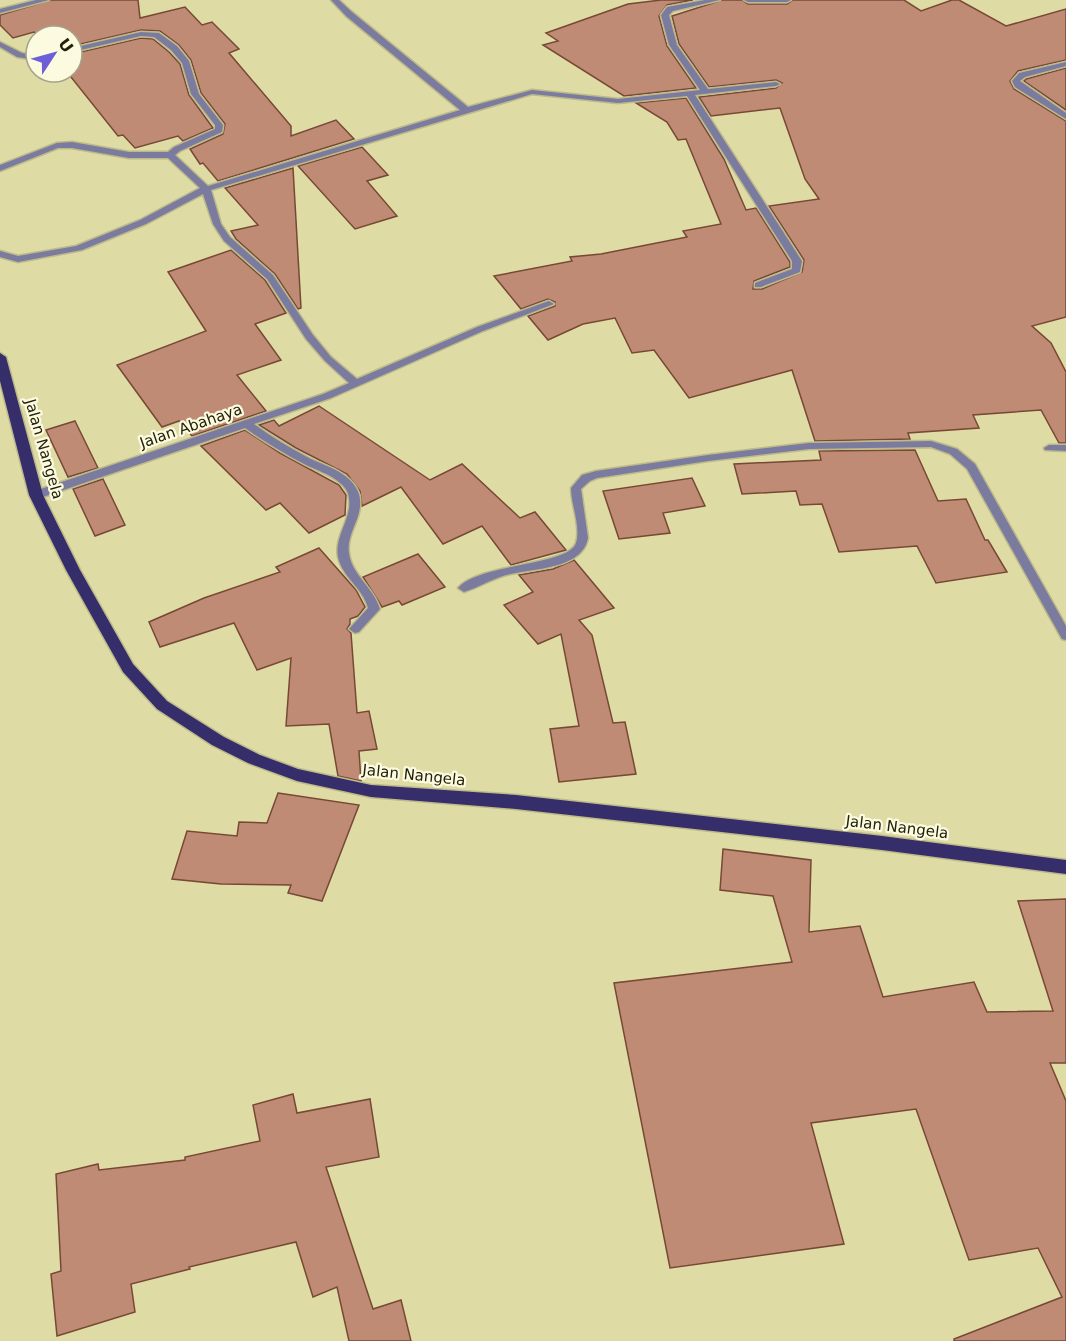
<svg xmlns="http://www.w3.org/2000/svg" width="1066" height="1341" font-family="'DejaVu Sans',sans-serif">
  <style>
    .building { fill: #bf8b75; stroke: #774934; stroke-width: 1.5 }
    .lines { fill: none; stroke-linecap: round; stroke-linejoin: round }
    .street-casing { stroke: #bdba89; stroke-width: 3 }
    .primary-casing { stroke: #bdba89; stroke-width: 3 }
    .street { fill: #7b7b9f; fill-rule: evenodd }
    .primary { fill: #352e6b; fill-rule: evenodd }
    .labels { text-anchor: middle; stroke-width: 4.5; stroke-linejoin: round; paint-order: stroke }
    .street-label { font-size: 15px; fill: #22210b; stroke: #fcfbe0 }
  </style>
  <rect width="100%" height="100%" fill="#dfdba5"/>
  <g class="building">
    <polygon points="51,0 138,0 140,18 185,7 202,25 212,22 239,49 229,53 291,126 291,136 336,120 354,139 218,181 203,163 200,164 190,149 223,134 225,124 201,93 191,60 179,45 160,31 141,30 72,46 72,36 38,36 34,32 13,38 0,25 0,15"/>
    <polygon points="661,0 693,0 667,5 659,16 667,46 696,88 624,96 543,45 558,41 546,33 628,4"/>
    <polygon points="722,0 742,0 748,4 787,4 793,0 904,0 921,11 952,0 959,0 1006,26 1066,9 1066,60 1018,71 1010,81 1014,89 1066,121 1066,317 1032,326 1051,343 1066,372 1066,443 1059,443 1041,410 973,415 979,428 908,433 910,439 815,441 792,370 689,398 654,350 632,353 615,318 583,324 548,340 528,316 555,306 555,302 548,299 521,309 494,276 572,261 570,257 601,254 687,237 683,231 721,224 686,139 678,140 667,122 636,103 686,98 724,159 746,210 756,208 790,262 790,267 754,281 753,289 762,289 802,272 804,260 769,206 819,199 805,179 780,108 711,116 699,97 776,88 782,83 776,80 709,87 679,44 672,16"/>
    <polygon points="141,38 153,39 169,52 180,64 189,95 213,128 183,141 178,136 135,148 123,135 118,136 67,72 72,72 72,54"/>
    <polygon points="1066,68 1066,110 1024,81 1026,79"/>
    <polygon points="362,147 388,175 367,181 397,216 355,229 298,166"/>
    <polygon points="293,168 301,308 298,309 275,274 236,239 231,231 258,225 225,188"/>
    <polygon points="231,250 265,280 286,313 255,324 281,360 237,375 266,411 192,436 179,421 162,427 117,365 206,331 168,272"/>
    <polygon points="319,406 430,480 462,464 520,518 535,512 566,550 511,565 482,526 443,544 401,487 362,506 360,491 347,474 296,448 259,425 274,420 279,426"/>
    <polygon points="75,421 98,468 68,477 46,430"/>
    <polygon points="245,430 280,453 339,485 346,495 345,515 309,533 280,503 266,510 201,446"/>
    <polygon points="915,450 938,501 966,499 985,540 988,540 1007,572 936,583 917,546 839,552 822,504 800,505 796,491 742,494 734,464 821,460 819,451"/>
    <polygon points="692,478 705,506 663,513 670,533 619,539 603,491"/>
    <polygon points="103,479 125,525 95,536 73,489"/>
    <polygon points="319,548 356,590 365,607 358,616 350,619 350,624 347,629 351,633 357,713 369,711 377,749 359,751 361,781 338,776 329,724 286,726 291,658 257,670 234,623 160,647 149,622 204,598 280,572 276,567"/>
    <polygon points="418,554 445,587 402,605 399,601 382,607 363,577"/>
    <polygon points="574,560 614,608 579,620 592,635 613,723 625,722 636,774 559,782 550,729 579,726 561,634 538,644 504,605 533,592 519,575 553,569"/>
    <polygon points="278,793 359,805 322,901 288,893 291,885 221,884 172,879 187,831 237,836 239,822 267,823"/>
    <polygon points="723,849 811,860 809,932 860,926 883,997 974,982 987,1012 1053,1011 1018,901 1066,899 1066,1063 1050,1063 1066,1101 1066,1341 954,1341 954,1339 1062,1297 1038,1248 969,1260 916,1109 811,1123 844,1244 670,1268 614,983 792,962 773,896 720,890"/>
    <polygon points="293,1094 297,1113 370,1099 379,1157 326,1167 373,1309 401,1300 411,1341 349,1341 337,1287 313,1297 296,1242 189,1267 190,1269 131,1284 135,1312 57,1336 51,1274 61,1271 56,1174 98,1164 99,1170 185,1160 185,1157 260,1141 253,1105"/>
  </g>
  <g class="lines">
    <defs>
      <g id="street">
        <polygon points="36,0 49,0 0,13 0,9"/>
        <path d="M331,0H339L352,12L468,107L532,90L618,99L700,90L669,45L661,15L667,7L705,0H720L673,11L669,15L677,45L708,89L776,82L780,84L776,86L695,95L802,261L800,272L761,287H755V283L792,269V261L687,96L618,103L532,94L211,190L221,224L230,237L273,275L313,335L331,357L357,379L477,327L546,302L549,301L554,304L483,331L331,398L254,424C272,437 290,448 309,458C323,465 339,469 350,480C355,485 360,493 360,500C362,519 346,534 349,553C351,574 374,588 380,609L359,632L355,633L349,629L368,608C363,588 342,577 338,557C334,536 352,519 349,499C349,492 345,487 340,483C330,474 316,470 304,464C283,453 263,441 245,428L40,498L36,499L31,495L32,492L323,394L349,383L325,361L306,339L267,279L224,241L213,224L203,194L146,224L82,250L18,262L0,257V251L18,256L76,246L140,220L200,188L168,158H129L72,148H58L0,171V165L57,143L72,142L129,152H168L174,147L215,129V125L191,94L182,63L171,50L154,37L141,36L72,52V48L141,32L159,33L177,46L189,61L199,94L223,125L222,132L180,151L175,155L208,186L460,110L346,16Z"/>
        <polygon points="744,0 791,0 787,2 748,2"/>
        <polygon points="0,42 22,53 36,56 36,60 17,57 0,47"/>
        <polygon points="1066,62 1066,66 1025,77 1020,81 1066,113 1066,119 1015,87 1012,81 1019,73"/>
        <path d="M931,441L957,449L975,464L1066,626V640L1062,639L967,469L950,454L931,447L809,449L708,461L597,478L590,481L581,489L588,538C582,571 528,568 503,576C490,580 477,588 464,592L458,588C479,563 568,566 576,543C581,526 571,505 571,488L582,475L596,471L708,455L809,443Z"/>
        <polygon points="1049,445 1066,445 1066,451 1045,450 1044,448"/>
      </g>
      <polygon id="primary" points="0,353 6,357 43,495 80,570 133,664 167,701 224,737 260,755 298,769 371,785 516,795 882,836 1066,860 1066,874 882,850 516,809 371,797 297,781 248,763 212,745 157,709 123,672 66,570 29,495 0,381"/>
    </defs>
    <use href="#street" class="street-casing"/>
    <use href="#primary" class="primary-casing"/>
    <use href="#street" class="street"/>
    <use href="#primary" class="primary"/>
  </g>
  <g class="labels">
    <g class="street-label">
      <text transform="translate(191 426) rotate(-19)" y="5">Jalan Abahaya</text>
      <text transform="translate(44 449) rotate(74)" y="5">Jalan Nangela</text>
      <text transform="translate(414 775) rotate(6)" y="5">Jalan Nangela</text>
      <text transform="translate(897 827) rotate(7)" y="5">Jalan Nangela</text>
    </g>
  </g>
  <g transform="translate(54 54) rotate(54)"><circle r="28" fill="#fcfbe0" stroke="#a5a48b" stroke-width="1.5"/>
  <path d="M0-4.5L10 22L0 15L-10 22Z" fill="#6e5fd9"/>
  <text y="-9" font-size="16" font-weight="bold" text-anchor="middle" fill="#22210b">U</text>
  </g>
</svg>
